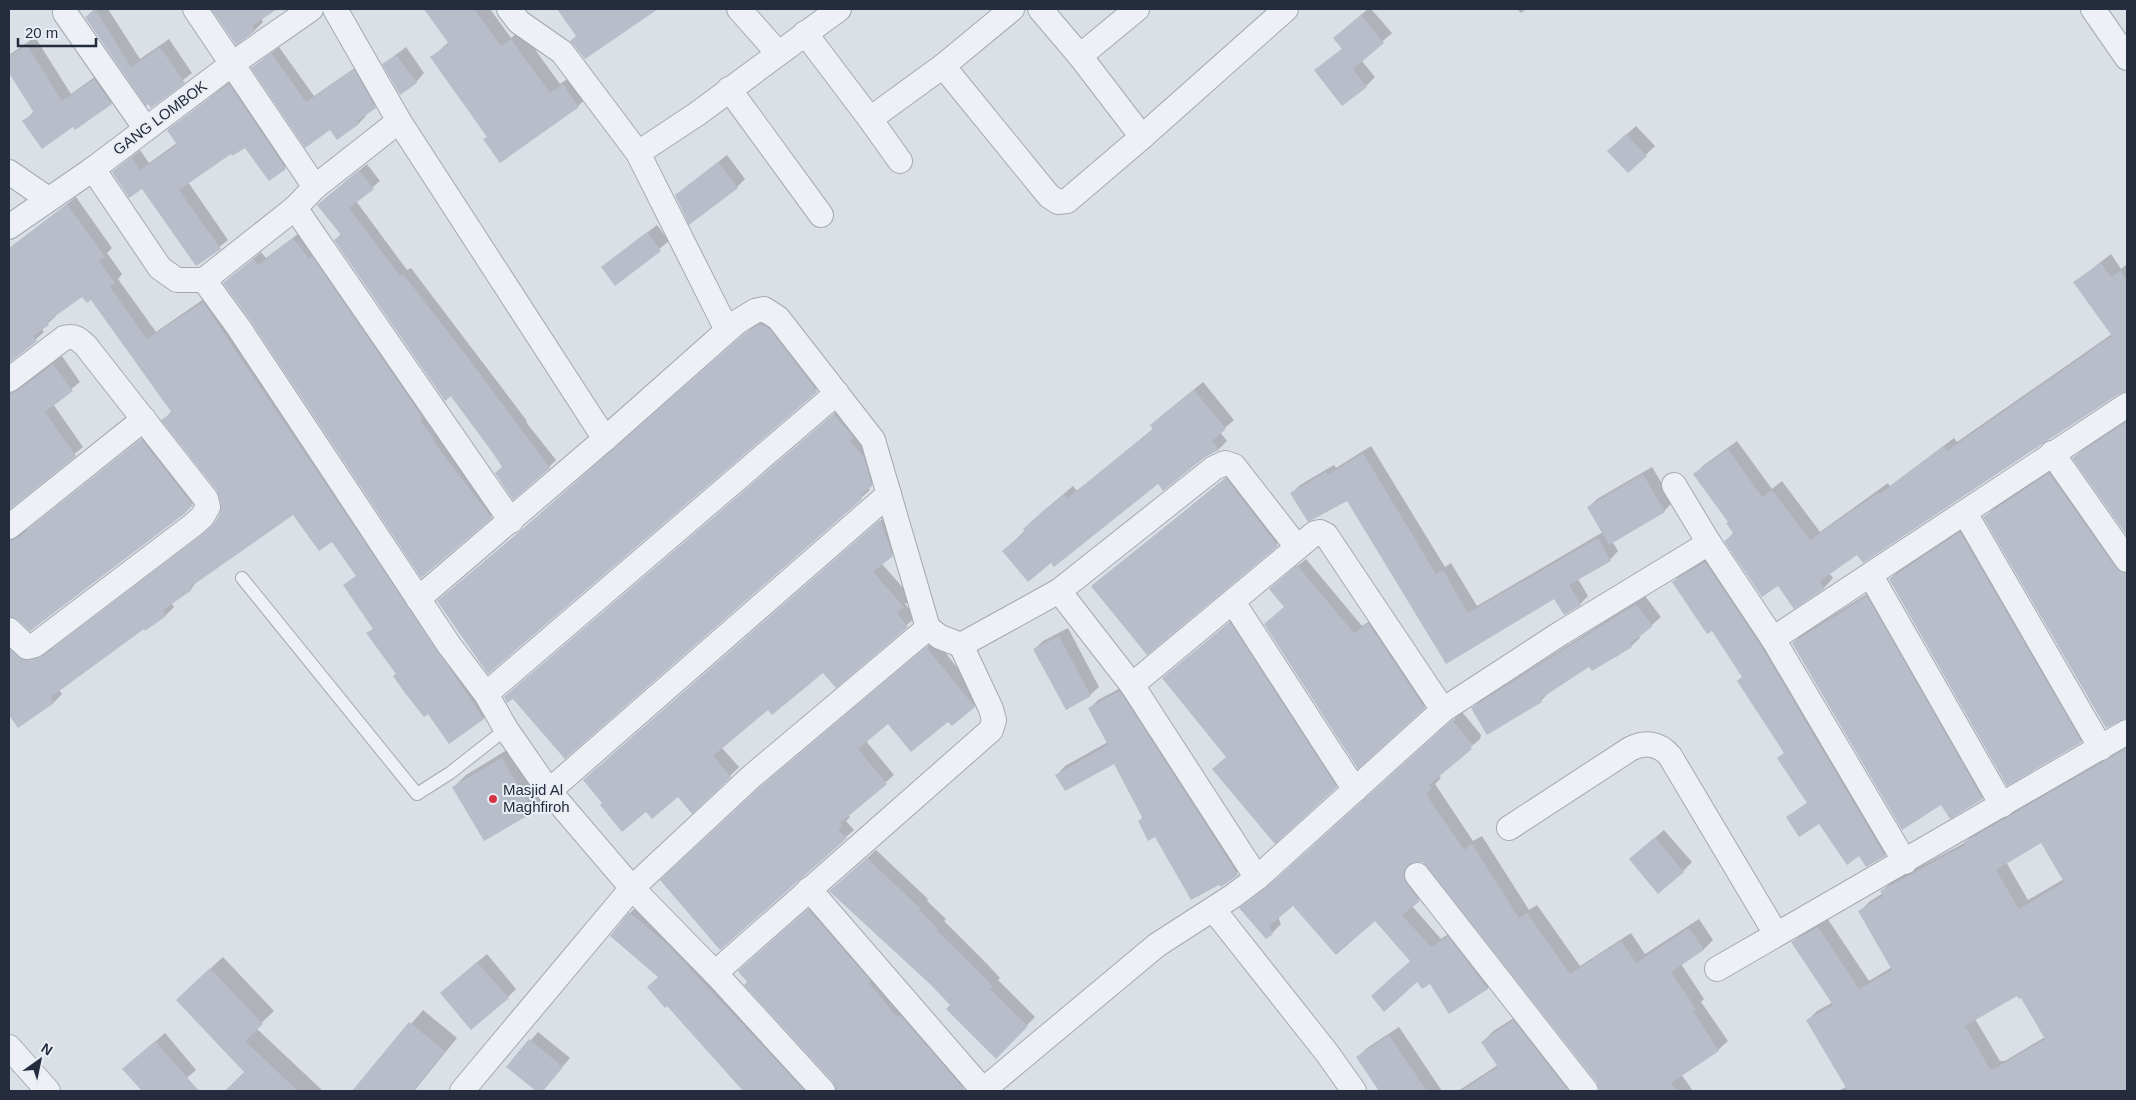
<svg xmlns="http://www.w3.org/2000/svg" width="2136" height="1100" font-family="Arial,sans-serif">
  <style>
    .shadow { fill: #0003; fill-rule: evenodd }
    .building { fill: #b8bdc9; fill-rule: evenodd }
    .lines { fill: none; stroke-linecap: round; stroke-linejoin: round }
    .service-casing { stroke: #a4a9b3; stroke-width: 14 }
    .minor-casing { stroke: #a4a9b3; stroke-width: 26 }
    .service { stroke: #edf0f5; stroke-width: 12 }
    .minor { stroke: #edf0f5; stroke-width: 24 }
    .poi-dot { fill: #d53645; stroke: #eaeef4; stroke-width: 2 }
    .labels { text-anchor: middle; stroke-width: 4; stroke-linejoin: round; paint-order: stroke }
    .street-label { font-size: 15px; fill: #242c3d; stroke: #eaeef4 }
    .poi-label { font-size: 15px; fill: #242c3d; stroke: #eaeef4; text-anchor: start }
  </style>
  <rect width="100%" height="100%" fill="#dbdfe6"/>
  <g class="shadow">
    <polygon points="95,9 108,9 140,59 169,39 192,73 151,106 86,17"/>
    <polygon points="213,9 274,9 261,18 263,22 255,30 236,43"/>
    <polygon points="426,9 490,9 511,38 521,30 560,84 573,75 588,97 578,106 488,137 432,57 449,42"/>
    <polygon points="559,9 651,9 577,35"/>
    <polygon points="1368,9 1371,9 1392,33 1361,60 1375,77 1366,86 1325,62 1343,48 1343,30"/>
    <polygon points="1517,9 1526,9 1521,13"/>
    <polygon points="35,37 71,94 103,71 120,95 111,103 24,122 34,111 9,70 9,55"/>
    <polygon points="279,47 314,96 362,63 382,99 365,114 366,116 359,123 330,129 253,68"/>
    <polygon points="406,47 424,73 416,82 384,64"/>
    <polygon points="237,76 294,160 269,180 245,146 231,152 188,182 228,240 197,265 143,188 113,172 140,150 149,163 177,143 169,130"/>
    <polygon points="1636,126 1655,146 1628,172 1617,143"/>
    <polygon points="727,155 745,179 737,187 676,195"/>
    <polygon points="367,164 380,181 356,201 407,270 411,268 527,421 526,422 556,460 549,467 503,466 335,240 341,234 326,198"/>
    <polygon points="76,197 112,248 107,253 122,274 118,279 156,332 211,294 492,710 484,718 450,742 368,634 374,628 345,585 357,575 332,541 293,513 198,580 191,589 171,603 174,607 166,615 145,629 144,627 59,690 62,694 54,702 18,727 9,713 9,631 32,653 53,648 211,528 221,514 223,504 218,490 163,420 172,411 91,299 82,295 55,314 56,316 42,329 44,332 9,363 9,249"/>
    <polygon points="657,225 669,241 616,284 603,267"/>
    <polygon points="302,231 499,509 421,576 251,320 225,283 261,252 266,258"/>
    <polygon points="2111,254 2121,269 2127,264 2127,392 2119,392 1857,553 1829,573 1833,578 1824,588 1794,607 1778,584 1726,541 1734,532 1729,522 1695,474 1704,465 1737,441 1772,489 1782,481 1820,532 1888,483 1890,486 1954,438 1957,442 2112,334 2075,282"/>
    <polygon points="769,316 825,382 488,672 529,524 755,325"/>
    <polygon points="62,356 80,382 53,404 83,447 9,508 9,382 20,386"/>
    <polygon points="1203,382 1234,420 1220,432 1227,441 1219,449 1158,482 1051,561 1004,551 1054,502 1073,486 1077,491 1154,428 1160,417"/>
    <polygon points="843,406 880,476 868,488 870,490 565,757 513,697 505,697"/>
    <polygon points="2127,419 2127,534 2074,458 2083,449"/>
    <polygon points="150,432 200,496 183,513 13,616 9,616 9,529 13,532 27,530"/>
    <polygon points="1371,446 1445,567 1451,563 1477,606 1603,532 1588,508 1597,499 1652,467 1673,502 1664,511 1612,541 1618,551 1610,560 1578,579 1588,596 1580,604 1555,598 1447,663 1348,499 1292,493 1300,485 1334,465 1336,468"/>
    <polygon points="2059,465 2127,560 2127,719 2120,719 1985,517 1994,508"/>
    <polygon points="1235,470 1286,536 1147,653 1092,587"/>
    <polygon points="889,513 900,546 882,564 912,598 905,604 916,617 836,686 823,671 768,708 722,748 739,767 730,776 646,810 604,803 593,772"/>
    <polygon points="1969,525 2089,733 2081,741 1890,579 1898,571"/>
    <polygon points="1713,554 1893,847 1885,855 1866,865 1860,855 1819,822 1788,817 1808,802 1779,758 1785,752 1743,677 1712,629 1673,582 1681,574"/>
    <polygon points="1306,559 1362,626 1376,617 1432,699 1424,707 1273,617 1285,606 1278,582"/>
    <polygon points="1875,589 1990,790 1982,798 1942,803 1793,643 1801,635"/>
    <polygon points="1645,596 1661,617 1639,636 1640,638 1631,646 1616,657 1615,654 1590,665 1549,692 1541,701 1473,708 1481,700"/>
    <polygon points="1238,615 1344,778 1336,786 1227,757 1164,678"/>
    <polygon points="1068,628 1099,687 1090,695 1034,650 1043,641"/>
    <polygon points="935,640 982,698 974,706 948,720 888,722 866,741 894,775 848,815 850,817 846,821 854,830 846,837 770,779"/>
    <polygon points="1128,684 1246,865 1221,886 1139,821 1143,817 1115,762 1057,775 1065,766 1108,742 1090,708 1098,700"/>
    <polygon points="1462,712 1481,735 1480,739 1438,775 1441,778 1435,784 1473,841 1482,836 1529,910 1537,905 1580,966 1631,933 1645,954 1699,919 1713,940 1704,949 1681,964 1704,999 1701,1002 1728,1041 1718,1050 1681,1074 1693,1091 1600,1091 1598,1082 1423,861 1413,861 1415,873 1428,890 1412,906 1441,939 1457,928 1497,978 1488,988 1450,1013 1430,982 1375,919 1294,904 1278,917 1281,924 1272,933 1241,908 1277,879"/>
    <polygon points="515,745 547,798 534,811 485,840 453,788 466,775"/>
    <path d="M2127,745V1088L2121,1091H1838L1846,1087L1807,1021L1817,1011L1833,1002L1793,942L1802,933L1827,918L1869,981L1892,967L1860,911L1869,902L1883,893L1882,891L1891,882L1966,842L1974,833ZM2042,842L2064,879L2028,900L2006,862ZM2018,994L2021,996L2045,1037L2005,1061H2000L1975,1019Z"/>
    <polygon points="1664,830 1692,862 1683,871 1630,859"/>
    <polygon points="876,850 928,899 927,901 946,919 944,921 988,965 1000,978 998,980 1035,1017 996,1057 932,984 839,896 837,898 831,891"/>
    <polygon points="818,901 972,1079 959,1091 852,1091 843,1082 834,1081 748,982 748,963"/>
    <polygon points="639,904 822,1091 745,1091 667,1004 659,977 630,913"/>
    <polygon points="487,954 516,989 508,997 450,985"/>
    <polygon points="223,957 274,1011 256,1028 323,1091 227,1091 245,1072 189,988"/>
    <polygon points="423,1010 457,1038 414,1091 370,1091 360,1084"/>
    <polygon points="1523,1012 1587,1091 1458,1091 1498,1065 1483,1042 1492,1032"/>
    <polygon points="1399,1027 1442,1091 1381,1091 1358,1057 1367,1048"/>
    <polygon points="538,1032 570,1058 542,1091 538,1091 508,1067"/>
    <polygon points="165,1033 196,1070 172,1091 143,1091 124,1069"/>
  </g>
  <g class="building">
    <polygon points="211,9 277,9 252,26 255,31 236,45"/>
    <polygon points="424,9 474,9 501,46 511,39 550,93 563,84 579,107 500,163 483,139 487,137 430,57 449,44"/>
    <polygon points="557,9 658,9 585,59 570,41 576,36"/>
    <polygon points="96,10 131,67 160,47 185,83 151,108 148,104 146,106 85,17"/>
    <polygon points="1361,15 1384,43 1353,69 1367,87 1342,106 1314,70 1342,49 1333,38"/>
    <polygon points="27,45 62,101 94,79 112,104 75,130 73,127 42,149 22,121 34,113 9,73 9,56"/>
    <polygon points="271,53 306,102 354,69 376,108 357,121 359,124 337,140 330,130 305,148 251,68"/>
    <polygon points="396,55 417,83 400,95 382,64"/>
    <polygon points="229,84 286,169 269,181 245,148 232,156 231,154 179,190 221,249 196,266 142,189 129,198 112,172 131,157 140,170 177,145 167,130"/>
    <polygon points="1626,134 1647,156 1628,173 1607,151"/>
    <polygon points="718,162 738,188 689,225 675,195"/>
    <polygon points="359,170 374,189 349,208 400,276 403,274 466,355 550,468 513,500 495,473 502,467 493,453 451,396 445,401 334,240 341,235 317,205"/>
    <polygon points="67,204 105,257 99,261 115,283 110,287 147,339 203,302 484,719 449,744 428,714 424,717 405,693 393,676 396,674 366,633 373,629 343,585 356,576 332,542 319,551 293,515 189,588 192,590 163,610 166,616 145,631 144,629 51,697 54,703 18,728 9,715 9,649 24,660 43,656 202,535 214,524 220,514 221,504 217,491 161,420 172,413 91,300 87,303 82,297 47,322 49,325 33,336 37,341 9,363 9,248"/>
    <polygon points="647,232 661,251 615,286 601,267"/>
    <polygon points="293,238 309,259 312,256 423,418 420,420 435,440 433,441 492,518 421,578 250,320 223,283 253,259 258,265"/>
    <polygon points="2101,263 2111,277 2120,271 2127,281 2127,391 2119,394 2045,442 1863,563 1857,555 1820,581 1824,589 1794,609 1778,586 1762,597 1724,541 1734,534 1726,523 1728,522 1693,474 1728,449 1762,497 1772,490 1810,540 1879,492 1880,494 1944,446 1947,451 2112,336 2073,282"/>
    <polygon points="760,324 769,328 817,391 816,393 488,674 437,601 519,532 745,333"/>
    <polygon points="53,364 73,391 45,412 76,456 9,510 9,393 17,391"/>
    <polygon points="1194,390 1226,429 1212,441 1219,450 1205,457 1163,491 1158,484 1054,567 1051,563 1028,582 1002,551 1025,532 1023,529 1044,510 1064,494 1067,498 1089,481 1153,429 1150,425"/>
    <polygon points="834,414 854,438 850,441 864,457 872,486 860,496 862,499 565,759 513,699 507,703 504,697"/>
    <polygon points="2127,421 2127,536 2072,458"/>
    <polygon points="141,439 193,505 184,514 30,631 18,620 9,617 9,540 18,538"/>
    <polygon points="1363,453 1436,574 1443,570 1468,613 1598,538 1611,561 1569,585 1581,605 1564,615 1554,599 1446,664 1347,501 1308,522 1290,493 1326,472 1328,475"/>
    <polygon points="2049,473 2116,568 2127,574 2127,718 2106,728 1983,517"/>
    <polygon points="1643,474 1665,512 1609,545 1587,507"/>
    <polygon points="1226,478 1278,546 1147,655 1091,586"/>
    <polygon points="880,520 893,556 873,572 904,607 897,613 908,627 836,688 823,673 772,715 768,710 713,756 731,777 692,814 678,797 652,819 646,812 622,832 600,805 602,803 583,780"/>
    <polygon points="1960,532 2082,742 2007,786 1889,579"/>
    <polygon points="1705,562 1761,646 1885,856 1866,867 1859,856 1847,865 1819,824 1799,837 1786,817 1807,803 1777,758 1784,753 1737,681 1742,677 1712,631 1707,634 1672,582"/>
    <polygon points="1297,565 1354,633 1368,623 1425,708 1358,769 1264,624 1284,607 1269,589"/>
    <polygon points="1867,596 1983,799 1950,819 1941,805 1902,830 1792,643"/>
    <polygon points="1636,604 1653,626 1630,644 1632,647 1592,671 1589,667 1540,699 1542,702 1487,735 1471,708"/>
    <polygon points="1230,622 1337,787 1275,844 1212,769 1226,757 1162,678"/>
    <polygon points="1059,636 1091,696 1066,710 1033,649"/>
    <polygon points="926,647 975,707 952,726 948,722 911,752 888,724 858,749 887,784 840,823 842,826 838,830 847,838 720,950 660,880 760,787"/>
    <polygon points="1120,691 1238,875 1221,887 1219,885 1191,900 1155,837 1148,841 1138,821 1143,819 1114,764 1065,791 1055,775 1108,745 1088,708"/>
    <polygon points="1452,720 1473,745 1470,747 1472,749 1429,785 1432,788 1426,794 1464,850 1472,844 1519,918 1527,913 1570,974 1621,941 1636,963 1689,928 1704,950 1671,972 1696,1009 1693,1011 1719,1051 1671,1083 1677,1091 1599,1091 1597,1083 1423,862 1415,862 1408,865 1404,870 1406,883 1420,901 1402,915 1431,947 1448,936 1488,989 1449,1014 1430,984 1422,989 1417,982 1384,1012 1371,996 1410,961 1375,921 1336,955 1293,906 1269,926 1273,934 1266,939 1239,908 1266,888"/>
    <path d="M2127,748V1091H1848L1806,1020L1833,1005L1791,942L1818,927L1859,989L1892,970L1858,911L1883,896L1880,891L1965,845L1964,842ZM2041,843L2064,882L2019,909L1996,870ZM2017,996L2019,999L2021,998L2045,1039L1994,1069H1990L1965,1026Z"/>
    <polygon points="502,758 534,812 484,841 452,787"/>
    <polygon points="1655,837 1684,872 1658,894 1629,859"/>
    <polygon points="867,858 921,909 919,910 938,929 936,930 980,973 993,987 990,989 1028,1026 996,1059 946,1009 950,1005 931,985 829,891"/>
    <polygon points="808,909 871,981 869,983 897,1017 900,1015 966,1091 836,1091 833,1082 744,985 747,982 738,971"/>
    <polygon points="629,912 667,944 805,1091 743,1091 667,1006 665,1008 647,987 658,977 610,936"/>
    <polygon points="477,962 509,998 471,1030 440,993"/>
    <polygon points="210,968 263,1024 245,1041 298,1091 225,1091 244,1072 176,1000"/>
    <polygon points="1513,1020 1569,1091 1461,1091 1498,1067 1481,1042"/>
    <polygon points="409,1022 445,1051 413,1091 352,1091"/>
    <polygon points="1389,1035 1427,1091 1379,1091 1356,1057"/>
    <polygon points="529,1039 563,1067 543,1091 536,1091 506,1067"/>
    <polygon points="155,1041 199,1091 142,1091 122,1069"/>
  </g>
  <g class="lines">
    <defs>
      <polyline id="service" points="242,578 417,794 450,773 506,729"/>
      <g id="minor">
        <polyline points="195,9 315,187"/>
        <polyline points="509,9 519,22 562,52 638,153 727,330"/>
        <polyline points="739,9 778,53"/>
        <polyline points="1040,9 1080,56 1142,137 1286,9"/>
        <polyline points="2093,9 2127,58"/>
        <polyline points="65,13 146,129"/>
        <polyline points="805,33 870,119 943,66 1012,9"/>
        <polyline points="1080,56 1137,9"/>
        <polyline points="943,66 1049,196 1058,202 1067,201 1142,137"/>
        <polyline points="729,89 821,215"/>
        <polyline points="870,119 900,161"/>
        <polyline points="399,121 605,439"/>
        <polyline points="638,153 697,114 839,9"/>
        <polyline points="93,169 160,268 177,280 204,280 239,328 449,645 486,694 506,729 549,791 632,888 715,973 823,1091"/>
        <polyline points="9,172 48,199"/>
        <polyline points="295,208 315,187 399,121 335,9"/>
        <polyline points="9,227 93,169 232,64 311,9"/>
        <polyline points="204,280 295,208 511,521"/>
        <path d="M9,380L64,338C74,335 79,339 86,346L206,499L208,507L202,517L193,525L35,645L27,647L9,630"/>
        <polyline points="2052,453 2127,560"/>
        <polyline points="1674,485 1709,543 1773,639 1905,862"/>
        <polyline points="1965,513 2101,748"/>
        <polyline points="9,527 144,419"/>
        <polyline points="1871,576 2002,805"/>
        <polyline points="1059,591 1132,685 1257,878"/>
        <polyline points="418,599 605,439 737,322 755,311 764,309 778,318 873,440 928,628"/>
        <polyline points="1233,602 1355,790"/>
        <polyline points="1773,639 2127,405"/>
        <polyline points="1132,685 1315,533 1320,532 1326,535 1443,710"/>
        <polyline points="486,694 837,393"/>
        <polyline points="549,791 889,494"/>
        <path d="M1509,828L1630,749C1645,741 1659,743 1670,756L1776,934"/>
        <polyline points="1417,875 1586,1091"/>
        <polyline points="809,889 983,1090"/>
        <polyline points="1213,909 1327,1053 1354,1091"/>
        <polyline points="1717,969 2127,732"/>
        <polyline points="715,973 991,730 994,720 991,709 961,645"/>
        <polyline points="9,1047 48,1091"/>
        <polyline points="462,1091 632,888 751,777 928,628 940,637 961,645 1059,591 1214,468 1225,463 1234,466 1297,547"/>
        <polyline points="982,1091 1157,945 1233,896 1257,878 1443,710 1561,633 1709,543"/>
      </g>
    </defs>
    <use href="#service" class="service-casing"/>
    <use href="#minor" class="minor-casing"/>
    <use href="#service" class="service"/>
    <use href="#minor" class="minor"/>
  </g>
  <circle class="poi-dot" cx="493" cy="799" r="5"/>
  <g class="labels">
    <g class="street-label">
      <text transform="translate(160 118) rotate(-37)" y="5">GANG LOMBOK</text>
    </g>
    <g class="poi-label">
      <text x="503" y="795">Masjid Al<tspan x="503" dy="17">Maghfiroh</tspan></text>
    </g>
  </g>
  <rect width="2136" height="1100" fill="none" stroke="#242c3d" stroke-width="20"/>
  <g transform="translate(40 1060) rotate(33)" stroke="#eaeef4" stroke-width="4" paint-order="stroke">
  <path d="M0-4L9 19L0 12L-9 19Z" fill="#242c3d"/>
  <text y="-8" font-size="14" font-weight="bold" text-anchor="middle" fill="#242c3d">N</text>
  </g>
  <path d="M18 38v8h78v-8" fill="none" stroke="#242c3d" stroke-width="2.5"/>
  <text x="25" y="38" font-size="15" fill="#242c3d" stroke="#eaeef4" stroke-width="4" paint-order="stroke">20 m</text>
</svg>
